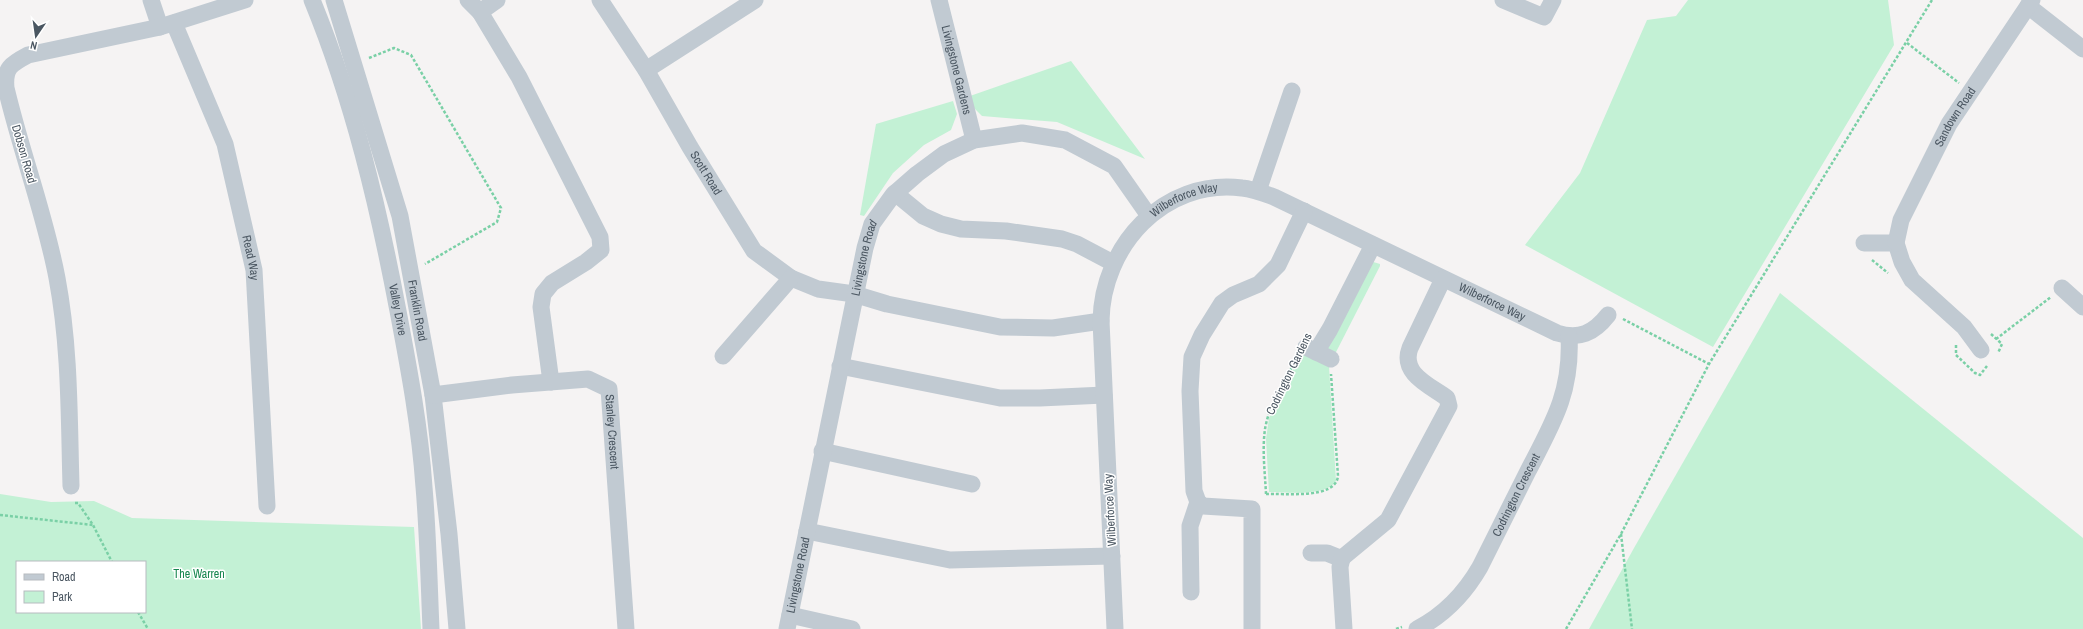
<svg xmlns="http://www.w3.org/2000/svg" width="2083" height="629" font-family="'Archivo Narrow',sans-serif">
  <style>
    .green { fill: #c3f1d5; fill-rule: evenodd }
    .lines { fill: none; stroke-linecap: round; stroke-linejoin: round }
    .path { stroke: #7ad0a6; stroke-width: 2.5; stroke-dasharray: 3 2; stroke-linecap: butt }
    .minor { stroke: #c1cad2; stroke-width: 17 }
    .labels { text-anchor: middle; stroke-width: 3; stroke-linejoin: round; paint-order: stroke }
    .street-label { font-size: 12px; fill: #4a5661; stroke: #fff }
    .park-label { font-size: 12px; fill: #17864f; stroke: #fff }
  </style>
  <rect width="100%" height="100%" fill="#f5f3f3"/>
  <g class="green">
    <polygon points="1688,0 1888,0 1894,45 1713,347 1525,245 1580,173 1647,20 1676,16"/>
    <polygon points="1071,61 1145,159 1057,122 982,116 974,108 970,96"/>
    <polygon points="953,101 957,114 951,130 924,145 893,173 864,216 860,215 876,124"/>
    <polygon points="1370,261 1380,264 1380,266 1334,356 1327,349"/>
    <polygon points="1780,293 2083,538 2083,629 1589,629 1634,548"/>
    <path d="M1302,351L1329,366L1336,481C1326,497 1286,492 1269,492L1266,439L1269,418Z"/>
    <path d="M0,494L51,502L94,501L132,518L414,527L421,629H0ZM17,562H145V612H17Z"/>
  </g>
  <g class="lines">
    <g class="path">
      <polyline points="1907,43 1959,83"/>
      <polyline points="369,58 394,48 411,55 501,208 497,222 425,264"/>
      <polyline points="1872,260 1888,273"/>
      <polyline points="1623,319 1709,364"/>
      <polyline points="1991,334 2002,344 1998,353"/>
      <polyline points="1996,339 2051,297"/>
      <polyline points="1956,345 1956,355 1975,373 1980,375 1987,366"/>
      <path d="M1266,494C1283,493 1336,500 1338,476L1331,374"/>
      <path d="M1266,494C1265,473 1262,450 1265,429C1269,405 1284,382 1296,360"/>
      <polyline points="75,503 78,503 93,525 112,562"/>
      <polyline points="0,515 93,525"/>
      <polyline points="1621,534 1632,629"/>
      <polyline points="138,612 148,629"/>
      <polyline points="1396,629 1402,627"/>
      <polyline points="1566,629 1621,534 1709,364 1932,0"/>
    </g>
    <g class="minor">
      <polyline points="151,0 160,27"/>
      <path id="s1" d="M312,0C353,100 378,205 398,311C409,369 420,428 424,487C428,534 429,582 431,629"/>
      <path id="s2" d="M334,0L400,216L433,395L449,534L457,629"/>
      <polyline points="468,0 480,12 519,77 600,237 601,250 586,262 552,283 543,294 541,307 551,382"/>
      <path id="s3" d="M600,0L646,70L690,147L754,251L791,278L818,289L854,294L887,304L1000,327L1053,328L1101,321"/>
      <path id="s4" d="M939,0L974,140"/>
      <polyline points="1503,0 1544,17 1553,0"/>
      <polyline points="2028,6 2083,49"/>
      <polyline points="480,12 497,0"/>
      <path id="s5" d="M174,23L225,144L254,270L267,506"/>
      <polyline points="646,70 755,0"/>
      <polyline points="1258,191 1292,91"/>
      <polyline points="895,193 923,216 941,224 961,229 1006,231 1062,239 1077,244 1113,263"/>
      <polyline points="1864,243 1896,243 1902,262 1912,280 1964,327 1981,350"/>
      <path id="s6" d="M1896,243L1901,220L1949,124L2032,0"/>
      <polyline points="2062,288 2083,307"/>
      <polyline points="1306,347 1331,359"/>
      <polyline points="1316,352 1330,329 1373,245"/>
      <polyline points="723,356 791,278"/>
      <polyline points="840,366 1000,398 1040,398 1104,395"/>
      <path id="s7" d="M433,395L512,385L588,379L609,389L626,629"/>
      <polyline points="822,451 972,484"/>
      <path d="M71,486C69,417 70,347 57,278C45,214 21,152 6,88C4,68 11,64 28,55L160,27L245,0"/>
      <polyline points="807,531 950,560 1112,556"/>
      <polyline points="1311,553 1327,553 1342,559"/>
      <polyline points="1191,592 1190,526 1198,502"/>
      <polyline points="790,615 852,629"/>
      <path id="s8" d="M787,629L865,248L872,224L893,195L917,174L944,154L974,140L1022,133L1065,140L1114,166L1149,216"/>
      <path id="s9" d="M1115,629L1101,321C1102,247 1163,178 1242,188C1253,189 1263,193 1274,197L1557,333C1579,340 1594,333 1608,315"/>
      <polyline points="1252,629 1252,509 1203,506 1198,502 1194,491 1190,391 1192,357 1202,335 1222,303 1233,295 1259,284 1278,265 1304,211"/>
      <path d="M1344,629L1340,567L1342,558L1388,520L1449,406L1447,398C1431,386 1400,374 1410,348L1443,279"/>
      <path id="s10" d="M1417,629C1444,615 1465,593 1480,567C1496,535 1512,503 1528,471C1553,423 1572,392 1569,336"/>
    </g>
  </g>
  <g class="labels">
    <g class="street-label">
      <text dy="4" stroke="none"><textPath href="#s4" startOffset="72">Livingstone Gardens</textPath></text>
      <text dy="4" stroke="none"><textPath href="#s6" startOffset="140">Sandown Road</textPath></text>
      <text transform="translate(24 154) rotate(74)" y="4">Dobson Road</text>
      <text dy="4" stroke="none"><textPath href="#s3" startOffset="203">Scott Road</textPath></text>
      <text dy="4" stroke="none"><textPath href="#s9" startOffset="466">Wilberforce Way</textPath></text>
      <text dy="4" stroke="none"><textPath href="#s5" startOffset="248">Read Way</textPath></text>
      <text dy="4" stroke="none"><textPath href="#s8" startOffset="379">Livingstone Road</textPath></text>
      <text dy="4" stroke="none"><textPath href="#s9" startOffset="802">Wilberforce Way</textPath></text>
      <text dy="4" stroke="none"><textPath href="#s1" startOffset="322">Valley Drive</textPath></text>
      <text dy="4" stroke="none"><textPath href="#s2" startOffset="322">Franklin Road</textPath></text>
      <text transform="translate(1289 374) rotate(-64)" y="4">Codrington Gardens</text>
      <text dy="4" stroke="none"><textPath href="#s7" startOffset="222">Stanley Crescent</textPath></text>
      <text dy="4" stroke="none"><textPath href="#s10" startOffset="170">Codrington Crescent</textPath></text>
      <text transform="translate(1110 510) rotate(-93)" y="4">Wilberforce Way</text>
      <text dy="4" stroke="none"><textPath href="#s8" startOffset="55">Livingstone Road</textPath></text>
    </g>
    <g class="park-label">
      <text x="199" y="578">The Warren</text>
    </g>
  </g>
  <rect x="16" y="561" width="130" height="52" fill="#ffffff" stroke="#b7bbc0"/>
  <rect x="24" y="574" width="20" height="6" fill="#c1cad2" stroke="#b7bbc0"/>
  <text x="52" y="581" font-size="12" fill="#4a5661">Road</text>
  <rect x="24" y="591" width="20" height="12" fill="#c3f1d5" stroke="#b7bbc0"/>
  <text x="52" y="601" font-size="12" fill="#4a5661">Park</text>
  <g transform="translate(36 36) rotate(193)" stroke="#ffffff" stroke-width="3" paint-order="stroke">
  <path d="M0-3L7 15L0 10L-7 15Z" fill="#4a5661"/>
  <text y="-6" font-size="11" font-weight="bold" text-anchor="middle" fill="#4a5661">N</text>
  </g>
</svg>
